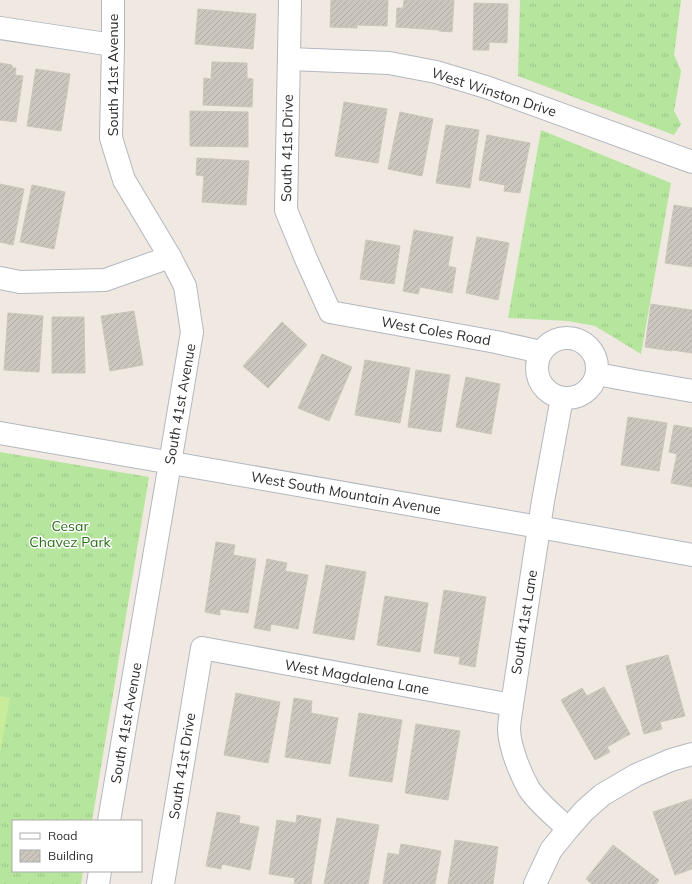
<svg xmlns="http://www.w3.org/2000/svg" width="692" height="884" font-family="Mulish,sans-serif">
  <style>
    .grass { fill: url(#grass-tufts) }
    .pitch { fill: #c9ec9a }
    .building { fill: url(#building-hatch); stroke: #cbc5ba }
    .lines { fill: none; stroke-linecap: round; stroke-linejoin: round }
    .minor-casing { stroke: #b4b7c1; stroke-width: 24 }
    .tertiary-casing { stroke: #b4b7c1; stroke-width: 24 }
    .minor { stroke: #fff; stroke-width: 22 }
    .tertiary { stroke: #fff; stroke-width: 22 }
    .labels { text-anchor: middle; stroke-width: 3; stroke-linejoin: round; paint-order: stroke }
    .street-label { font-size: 14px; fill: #2e2e2e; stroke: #fff }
    .park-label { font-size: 14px; fill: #2c6e1b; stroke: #fff }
  </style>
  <defs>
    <pattern id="grass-tufts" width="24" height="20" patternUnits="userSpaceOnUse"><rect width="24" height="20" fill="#b6e59e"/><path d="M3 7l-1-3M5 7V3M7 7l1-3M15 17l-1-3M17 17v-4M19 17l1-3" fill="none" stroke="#9dc588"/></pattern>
    <pattern id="building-hatch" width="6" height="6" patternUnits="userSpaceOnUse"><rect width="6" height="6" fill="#cbc7bf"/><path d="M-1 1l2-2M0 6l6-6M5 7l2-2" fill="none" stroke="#afaba4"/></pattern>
  </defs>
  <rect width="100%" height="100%" fill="#efe9e1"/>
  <g class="grass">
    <polygon points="520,0 681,0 674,55 681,71 674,111 681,124 674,135 518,76"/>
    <polygon points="541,130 671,183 641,354 595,326 568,321 508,318"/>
    <polygon points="0,452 149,477 92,821 13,821 13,871 83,871 81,884 0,884"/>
  </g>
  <polygon class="pitch" points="0,696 10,698 0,753"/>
  <g class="building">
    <polygon points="331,0 388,0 387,26 357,25 357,28 330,27"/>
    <polygon points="404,0 454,0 452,32 439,31 439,30 396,27 397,8 403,8"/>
    <polygon points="474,3 508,4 507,43 489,42 489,50 473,50"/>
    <polygon points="198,9 256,14 253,49 195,44"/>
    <polygon points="212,62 247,63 247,78 253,79 252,107 203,105 204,78 211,79"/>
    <polygon points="0,63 12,65 12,68 16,68 15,75 23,76 16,122 0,120"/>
    <polygon points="36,69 70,74 61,131 27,126"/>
    <polygon points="344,102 387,109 378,163 335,156"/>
    <polygon points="190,111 248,112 248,147 190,146"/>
    <polygon points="400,112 433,119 422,176 388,169"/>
    <polygon points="446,125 479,130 470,188 436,183"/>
    <polygon points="487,135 530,143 520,193 504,191 505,185 479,180"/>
    <polygon points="197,158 249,161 246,205 202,202 204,176 196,175"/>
    <polygon points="0,184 24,189 13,245 0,242"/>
    <polygon points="32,185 65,192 54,249 20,242"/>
    <polygon points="674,205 692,208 692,267 665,263"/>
    <polygon points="414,230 453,237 448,266 456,268 452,293 420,287 418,294 403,291"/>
    <polygon points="477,237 509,243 498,300 466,293"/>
    <polygon points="366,240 400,246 394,284 360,279"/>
    <polygon points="651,304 692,310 692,353 672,350 672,351 645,347"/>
    <polygon points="134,311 143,365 110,371 101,316"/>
    <polygon points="8,313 43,316 39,372 4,370"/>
    <polygon points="52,317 84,317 85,373 52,373"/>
    <polygon points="282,322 307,345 268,388 243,366"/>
    <polygon points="322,354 352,367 329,421 298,408"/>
    <polygon points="365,360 410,368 400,423 355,415"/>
    <polygon points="416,370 450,375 441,432 408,427"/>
    <polygon points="466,377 500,384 491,434 456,427"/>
    <polygon points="628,417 667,423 659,471 621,465"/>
    <polygon points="674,425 692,428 692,487 671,483 677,454 669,452"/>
    <polygon points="216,542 235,545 233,555 256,559 248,613 220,609 220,615 205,612"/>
    <polygon points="267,559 287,563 285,571 308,575 298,629 271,624 270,631 254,628"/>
    <polygon points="326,565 366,572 354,640 313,633"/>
    <polygon points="444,590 486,597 475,667 459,664 460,657 434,653"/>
    <polygon points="385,596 428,603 420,652 377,645"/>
    <polygon points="668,655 685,716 660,722 662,729 644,734 626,666"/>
    <polygon points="604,687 630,734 607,747 610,752 595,760 561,700 582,688 587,696"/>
    <polygon points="236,693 280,702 268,763 224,755"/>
    <polygon points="294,698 312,701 311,713 338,718 330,764 285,757"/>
    <polygon points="359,713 402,720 392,782 349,776"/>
    <polygon points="416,724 460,731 448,800 405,793"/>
    <polygon points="692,799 692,869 675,875 653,812"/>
    <polygon points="217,812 240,816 239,823 259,827 250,870 222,864 221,869 206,866"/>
    <polygon points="297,815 321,819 311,884 294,884 295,878 269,874 277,820 296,823"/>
    <polygon points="337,818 379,825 368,884 324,884"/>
    <polygon points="455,840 498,847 493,884 448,884"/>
    <polygon points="401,844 441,851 435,884 383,884 388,853 399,855"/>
    <polygon points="613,845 659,880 656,884 592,884 586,879"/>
  </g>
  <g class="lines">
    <defs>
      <g id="minor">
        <polyline points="113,0 113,45 111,138 124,180 170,257 185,286 192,332 170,463"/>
        <polyline points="290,0 286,210 306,259 330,312 496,342 541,352"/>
        <polyline points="0,28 113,45"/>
        <polyline points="289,59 389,63 436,72 486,87 692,162"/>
        <polyline points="0,278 20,282 105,280 170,257"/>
        <circle cx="567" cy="368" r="30"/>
        <polyline points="597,374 629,380 692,391"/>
        <path d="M562,398L543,501L512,705C511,713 509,722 509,730C510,748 520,773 529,789C539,804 555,816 568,829"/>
        <polyline points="163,884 202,648 512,705"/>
        <polyline points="535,884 551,850 568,829 584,811 602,795 636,775 671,760 692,754"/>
      </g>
      <g id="tertiary">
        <polyline points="0,433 539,527 692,555"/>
        <polyline points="109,821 170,463"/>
        <polyline points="98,884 100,871"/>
      </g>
    </defs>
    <use href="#minor" class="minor-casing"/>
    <use href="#tertiary" class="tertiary-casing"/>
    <use href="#minor" class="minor"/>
    <use href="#tertiary" class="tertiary"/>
  </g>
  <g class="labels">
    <g class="street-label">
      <text transform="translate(113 75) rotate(-90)" y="5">South 41st Avenue</text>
      <text transform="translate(494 92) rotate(18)" y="5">West Winston Drive</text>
      <text transform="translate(287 148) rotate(-89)" y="5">South 41st Drive</text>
      <text transform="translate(436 331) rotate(10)" y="5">West Coles Road</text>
      <text transform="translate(180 404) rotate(-80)" y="5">South 41st Avenue</text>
      <text transform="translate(346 493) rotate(10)" y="5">West South Mountain Avenue</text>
      <text transform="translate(524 622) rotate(-81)" y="5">South 41st Lane</text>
      <text transform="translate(357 677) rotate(10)" y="5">West Magdalena Lane</text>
      <text transform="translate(126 723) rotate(-80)" y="5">South 41st Avenue</text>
      <text transform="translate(182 766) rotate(-81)" y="5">South 41st Drive</text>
    </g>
    <g class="park-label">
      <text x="70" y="531">Cesar<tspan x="70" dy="16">Chavez Park</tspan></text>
    </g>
  </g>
  <rect x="12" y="820" width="130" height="52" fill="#ffffff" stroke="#ababab"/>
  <rect x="20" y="833" width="20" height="6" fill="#ffffff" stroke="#ababab"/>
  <text x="48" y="840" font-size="12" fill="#2e2e2e">Road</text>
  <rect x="20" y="850" width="20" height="12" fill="url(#building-hatch)" stroke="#ababab"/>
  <text x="48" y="860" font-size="12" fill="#2e2e2e">Building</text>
</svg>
